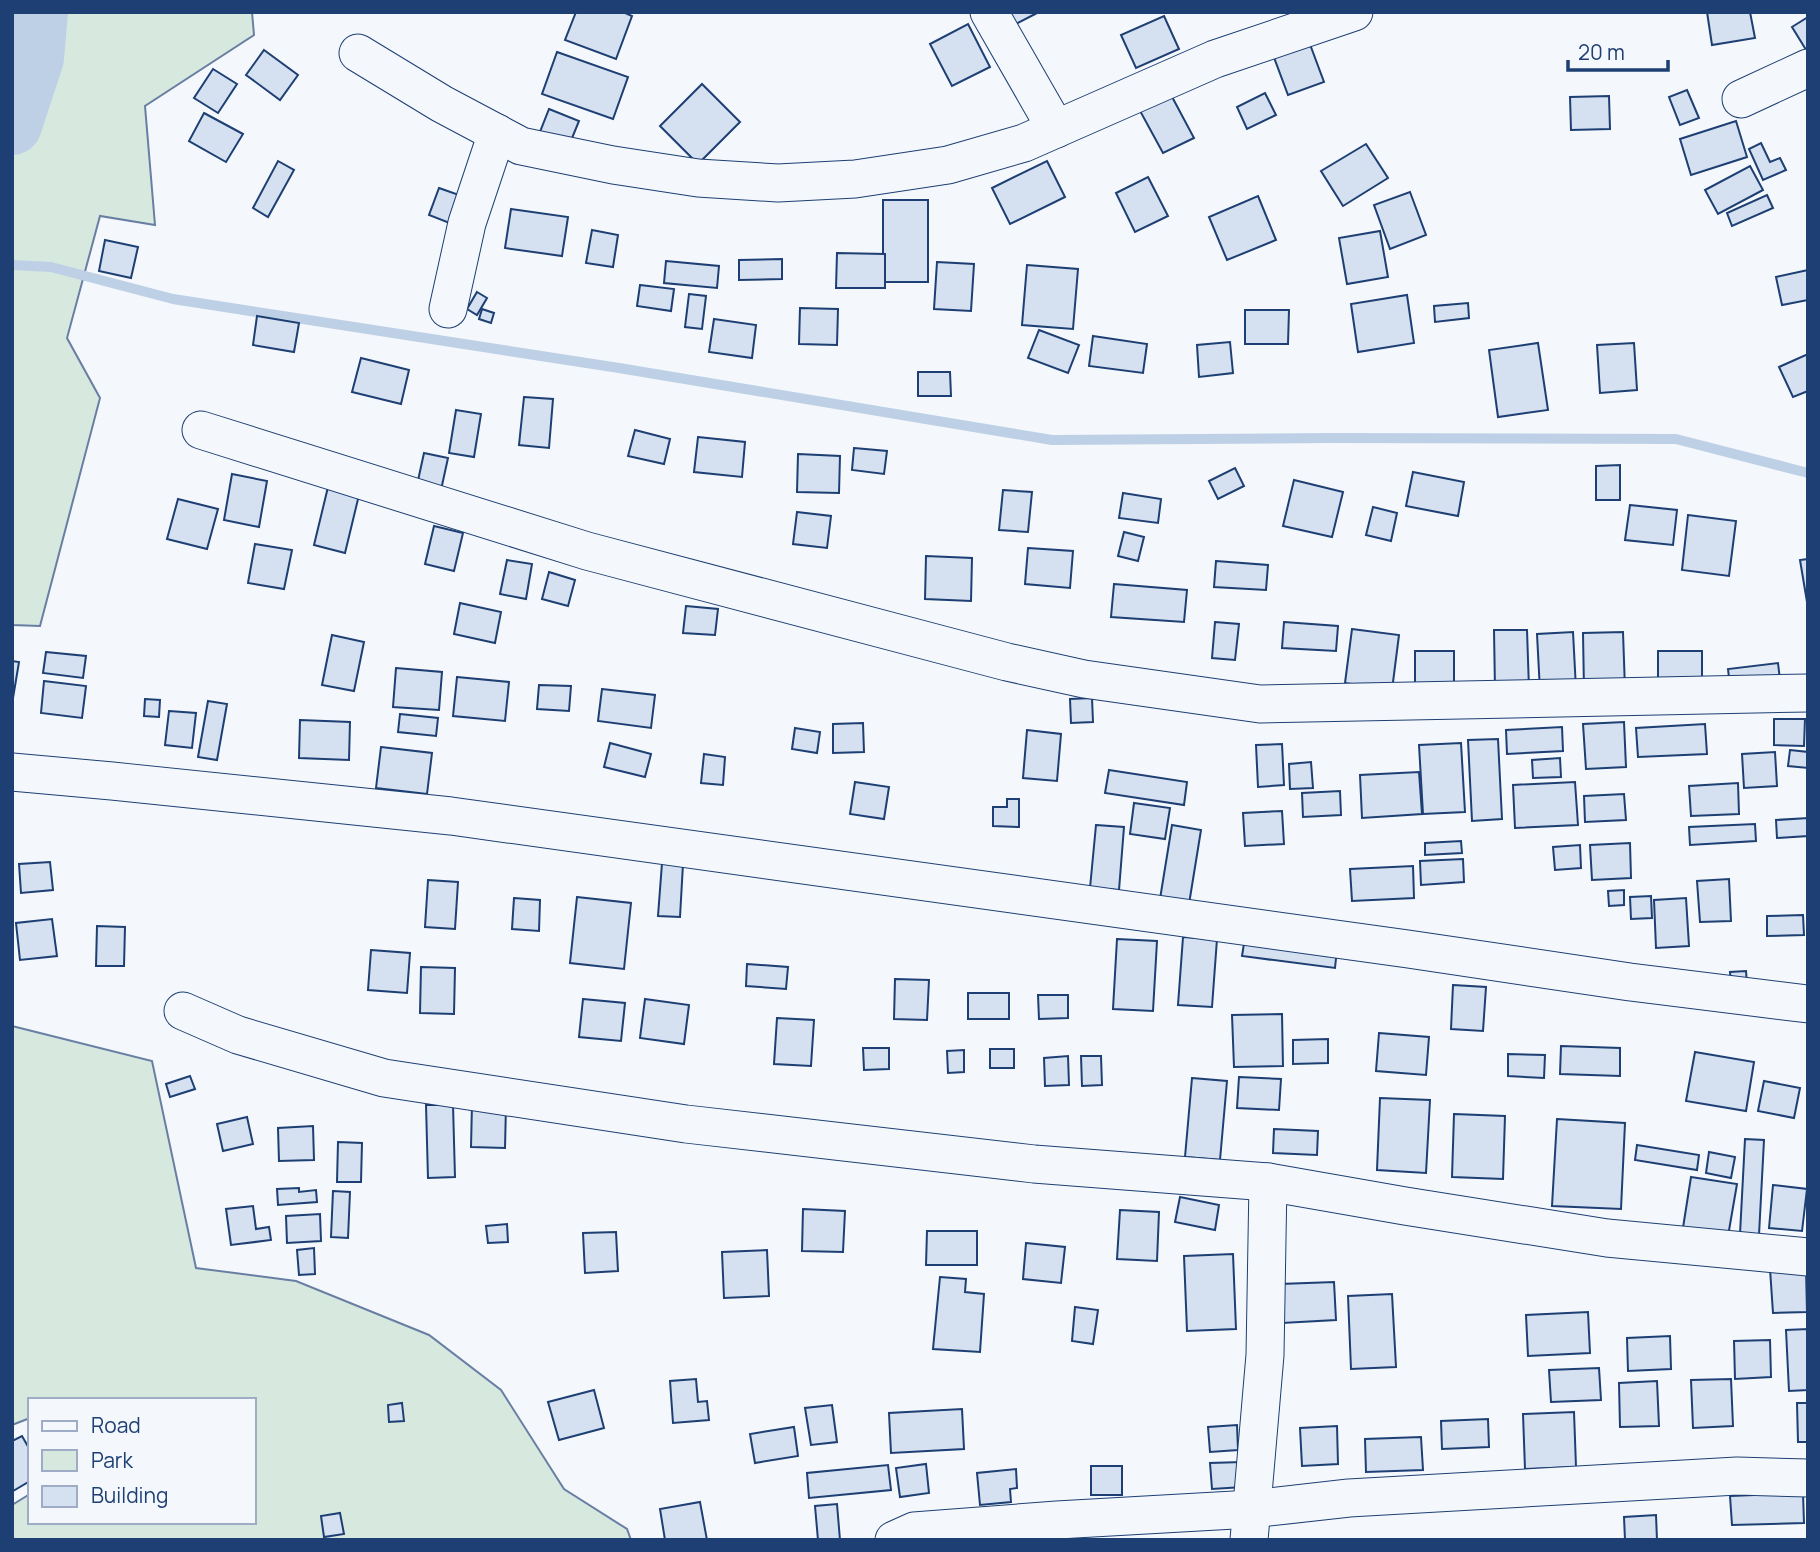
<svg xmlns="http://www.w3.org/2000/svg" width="1820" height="1552" font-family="Manrope,sans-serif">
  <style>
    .green { fill: #d7e8df; stroke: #687fa3; stroke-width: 2 }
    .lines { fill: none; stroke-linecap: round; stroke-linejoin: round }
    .stream { stroke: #bed0e5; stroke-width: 10 }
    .river { stroke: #bed0e5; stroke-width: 60 }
    .building { fill: #d5e0f0; stroke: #1d3f73; stroke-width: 2 }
    .minor-casing { stroke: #1d3f73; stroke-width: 39 }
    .minor { stroke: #f4f7fb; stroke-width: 37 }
  </style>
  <rect width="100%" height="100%" fill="#f4f7fb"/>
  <g class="green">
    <polygon points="12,12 252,12 254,35 145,106 155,225 100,216 67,338 100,398 40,626 12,625"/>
    <polygon points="12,1026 152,1061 196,1268 296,1281 429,1335 501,1390 564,1489 627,1529 631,1540 12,1540 12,1505 30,1494 30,1522 254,1522 254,1400 30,1400 30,1418 12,1425"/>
  </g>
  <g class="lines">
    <polyline class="stream" points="12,265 51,267 173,299 619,368 1052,440 1330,438 1676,439 1808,473"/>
    <polyline class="river" points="12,125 34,58 38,12"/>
  </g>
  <g class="building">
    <polygon points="576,12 623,12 632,16 616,59 565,40"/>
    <polygon points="1003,12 1039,12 1010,27"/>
    <polygon points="1707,12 1750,12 1755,38 1712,45"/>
    <polygon points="1164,16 1179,49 1136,68 1121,35"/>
    <polygon points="1808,17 1808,53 1792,27"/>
    <polygon points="968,24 990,67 952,86 930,44"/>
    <polygon points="1308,39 1324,82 1288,95 1272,52"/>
    <polygon points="264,50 298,75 280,100 246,75"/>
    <polygon points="557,52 628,77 613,119 542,94"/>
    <polygon points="213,69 237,84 218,113 194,98"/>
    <polygon points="702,84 740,122 698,164 660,126"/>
    <polygon points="1687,90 1699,118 1680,125 1669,97"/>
    <polygon points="1170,93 1194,138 1163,153 1139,109"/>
    <polygon points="1265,93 1276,115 1247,129 1237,107"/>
    <polygon points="1609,96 1610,129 1571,130 1570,97"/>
    <polygon points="549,109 579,121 568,148 538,137"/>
    <polygon points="204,113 243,134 226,162 189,141"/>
    <polygon points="1736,121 1747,157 1691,175 1680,139"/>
    <polygon points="1761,143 1770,162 1780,158 1786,170 1763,180 1749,149"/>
    <polygon points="1366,144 1388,178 1343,206 1321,171"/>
    <polygon points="278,161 294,170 268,217 253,208"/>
    <polygon points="1047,161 1065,197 1010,224 992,188"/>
    <polygon points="1750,166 1763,190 1718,214 1705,190"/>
    <polygon points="1148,177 1168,216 1135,232 1116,193"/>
    <polygon points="439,188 462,196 452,224 429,215"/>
    <polygon points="1410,192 1426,235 1390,249 1374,205"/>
    <polygon points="1767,195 1773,208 1732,226 1727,213"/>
    <polygon points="1258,196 1276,240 1227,260 1209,217"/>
    <rect x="883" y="200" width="45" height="82"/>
    <polygon points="511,209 568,217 562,256 505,248"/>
    <polygon points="592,230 618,235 613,267 586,263"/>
    <polygon points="1380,231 1388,277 1347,284 1339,238"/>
    <polygon points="105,240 138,247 131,278 99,271"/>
    <polygon points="837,253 885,254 885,288 836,288"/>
    <polygon points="782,259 782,279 739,280 739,260"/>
    <polygon points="666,261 719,266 717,288 664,283"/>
    <polygon points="937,262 974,264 971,311 934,309"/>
    <polygon points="1027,265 1078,269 1073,329 1022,325"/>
    <polygon points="1808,270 1808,300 1782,305 1776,277"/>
    <polygon points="640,285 674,289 671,311 637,306"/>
    <polygon points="477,292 487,298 477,315 467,309"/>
    <polygon points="689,294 706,296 702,329 685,327"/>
    <polygon points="1407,295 1414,343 1358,352 1351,304"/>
    <polygon points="1468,303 1469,318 1435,322 1434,306"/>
    <polygon points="800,308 838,309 837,345 799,344"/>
    <polygon points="482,309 494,313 491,323 479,319"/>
    <polygon points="1245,310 1289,310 1288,344 1245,344"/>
    <polygon points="257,316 299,323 294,352 253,345"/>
    <polygon points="714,319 756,325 752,358 709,352"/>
    <polygon points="1039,330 1079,345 1068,373 1028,358"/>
    <polygon points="1093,336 1147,344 1143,373 1089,366"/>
    <polygon points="1230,342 1233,373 1199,377 1197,345"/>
    <polygon points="1538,343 1548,410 1498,417 1489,350"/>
    <polygon points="1634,343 1637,390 1600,393 1597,345"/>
    <polygon points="1808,354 1808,391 1793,397 1779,367"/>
    <polygon points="361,358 409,370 401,404 352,392"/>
    <polygon points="918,372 950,372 951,396 918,396"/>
    <polygon points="524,397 553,399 549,448 519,445"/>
    <polygon points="456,410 481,414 474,457 449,453"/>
    <polygon points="635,430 670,439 664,464 628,456"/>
    <polygon points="698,437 745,442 742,477 694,472"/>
    <polygon points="854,448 887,451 884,474 852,470"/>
    <polygon points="424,453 448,458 441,490 417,485"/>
    <polygon points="798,454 840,456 839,493 797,492"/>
    <polygon points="1620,465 1620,500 1596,500 1596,466"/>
    <polygon points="1235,468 1244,486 1218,499 1209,481"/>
    <polygon points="1413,472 1464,482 1458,516 1406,506"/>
    <polygon points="232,474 267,481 259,527 224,520"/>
    <polygon points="1294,480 1343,492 1332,537 1283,526"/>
    <polygon points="328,487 359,495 345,553 314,545"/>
    <polygon points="1003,490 1032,492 1028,532 999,530"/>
    <polygon points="1123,493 1161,499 1158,523 1119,518"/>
    <polygon points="178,499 218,509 207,549 167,539"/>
    <polygon points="1630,505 1677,510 1673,545 1625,540"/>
    <polygon points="1373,507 1397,513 1391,541 1366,535"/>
    <polygon points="797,512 831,516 827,548 793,544"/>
    <polygon points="1688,515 1736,521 1729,576 1682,570"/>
    <polygon points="434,526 463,533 454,571 425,564"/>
    <polygon points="1124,532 1144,537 1138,561 1118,556"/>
    <polygon points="255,544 292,550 284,589 248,583"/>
    <polygon points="1028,548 1073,551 1070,588 1025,584"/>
    <polygon points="926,556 972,558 971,601 925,599"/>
    <polygon points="1808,559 1808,602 1807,602 1800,560"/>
    <polygon points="507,560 532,564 526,599 500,594"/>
    <polygon points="1216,561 1268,565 1266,590 1214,587"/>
    <polygon points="549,572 575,580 568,606 542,599"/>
    <polygon points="1114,584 1187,590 1184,622 1111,617"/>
    <polygon points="460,603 501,612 495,643 454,634"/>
    <polygon points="686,606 718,609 715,635 683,633"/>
    <polygon points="1215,622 1239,624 1235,660 1212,658"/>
    <polygon points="1284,622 1338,626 1336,651 1282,648"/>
    <polygon points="1352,629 1399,635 1392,690 1345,683"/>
    <polygon points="1494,630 1527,630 1529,689 1495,690"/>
    <polygon points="1573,632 1576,689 1540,691 1537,634"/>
    <polygon points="1623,632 1625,689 1584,690 1583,633"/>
    <polygon points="332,635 364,642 354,691 322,685"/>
    <polygon points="1415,651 1454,651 1454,693 1415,692"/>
    <rect x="1658" y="651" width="44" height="31"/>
    <polygon points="46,652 86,656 83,678 43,673"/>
    <polygon points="12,661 19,662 12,704"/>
    <polygon points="1778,663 1780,680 1730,686 1728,669"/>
    <polygon points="396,668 442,672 439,710 393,707"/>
    <polygon points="457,677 509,682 505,721 453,716"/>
    <polygon points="44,681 86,686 82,718 41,713"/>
    <polygon points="539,685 571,686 569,711 537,709"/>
    <polygon points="602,689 655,695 651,728 598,721"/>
    <polygon points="1092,698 1093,722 1071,723 1070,699"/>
    <polygon points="145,699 160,700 159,717 144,716"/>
    <polygon points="208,701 227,704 217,760 198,757"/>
    <polygon points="169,711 196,713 192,748 165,745"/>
    <polygon points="400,714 438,718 436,736 398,732"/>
    <polygon points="1774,719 1805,719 1804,746 1774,745"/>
    <polygon points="300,720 350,722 349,760 299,758"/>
    <polygon points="1624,722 1626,767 1586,769 1583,724"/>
    <polygon points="863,723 864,752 833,753 833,724"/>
    <polygon points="1705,724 1707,754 1638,757 1636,728"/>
    <polygon points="1562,727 1563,751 1507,754 1506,730"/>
    <polygon points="795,728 820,732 817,753 792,749"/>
    <polygon points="1027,730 1061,734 1057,781 1023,778"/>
    <polygon points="1498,739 1502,819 1472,821 1468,740"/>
    <polygon points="610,743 651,754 645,777 604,767"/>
    <polygon points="1461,743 1465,812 1423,814 1419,745"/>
    <polygon points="1282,744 1284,785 1258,787 1256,745"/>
    <polygon points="381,747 432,753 427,794 376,788"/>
    <polygon points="1790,750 1808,752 1808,768 1788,766"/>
    <polygon points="1775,752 1777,786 1744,788 1742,754"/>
    <polygon points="704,754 725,757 723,785 701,783"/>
    <polygon points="1560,758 1561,777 1533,778 1532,760"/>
    <polygon points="1311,762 1313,788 1290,789 1289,764"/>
    <polygon points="1109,770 1187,782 1184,805 1105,793"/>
    <polygon points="1419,772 1422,814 1362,818 1360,775"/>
    <polygon points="855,782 889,787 884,819 850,814"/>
    <polygon points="1575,782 1578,825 1515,828 1513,785"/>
    <polygon points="1738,783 1739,814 1691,816 1689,786"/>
    <polygon points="1340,791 1341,815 1303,817 1302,793"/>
    <polygon points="1624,794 1626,820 1585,822 1584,796"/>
    <polygon points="1007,799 1019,799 1019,827 993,826 993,807 1007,807"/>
    <polygon points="1134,803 1170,808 1165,839 1130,834"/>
    <polygon points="1282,811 1284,844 1245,846 1243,813"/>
    <polygon points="1808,818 1808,836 1777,838 1776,820"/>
    <polygon points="1755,824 1756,841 1690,845 1689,827"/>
    <polygon points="1096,825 1124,827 1119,890 1090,888"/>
    <polygon points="1172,825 1201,830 1189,904 1160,899"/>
    <polygon points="1461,841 1462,853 1425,855 1425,843"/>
    <polygon points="1630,843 1631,878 1592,880 1590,845"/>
    <polygon points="1580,845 1581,868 1555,870 1553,847"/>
    <polygon points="1463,859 1464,882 1421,885 1420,861"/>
    <polygon points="50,862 53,890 21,893 19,864"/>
    <polygon points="662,863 683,864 680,917 658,916"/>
    <polygon points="1413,866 1414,898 1352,901 1350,869"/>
    <polygon points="1729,879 1731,921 1700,922 1697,881"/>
    <polygon points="428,880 458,882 455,929 425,927"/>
    <polygon points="1624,890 1624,905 1609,906 1608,891"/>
    <polygon points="1651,896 1652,918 1631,919 1630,897"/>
    <polygon points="577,897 631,903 624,969 570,963"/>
    <polygon points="514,898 540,900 539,931 512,929"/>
    <polygon points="1686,898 1689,946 1656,948 1654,900"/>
    <polygon points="1803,915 1804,935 1767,936 1767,916"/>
    <polygon points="52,919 57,956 20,960 16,923"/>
    <polygon points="97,926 125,927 124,966 96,966"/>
    <polygon points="1183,937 1217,939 1212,1007 1178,1005"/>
    <polygon points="1245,937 1337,949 1335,968 1242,956"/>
    <polygon points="1117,939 1157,941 1153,1011 1113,1009"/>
    <polygon points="371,950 410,953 407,993 368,990"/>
    <polygon points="747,964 788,967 786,989 746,986"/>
    <polygon points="421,967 455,968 454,1014 420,1013"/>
    <polygon points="1746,971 1747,984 1731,986 1730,972"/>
    <polygon points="895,979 929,980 927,1020 894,1019"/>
    <polygon points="1453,985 1486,987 1483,1031 1451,1029"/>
    <rect x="968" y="993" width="41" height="26"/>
    <polygon points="1038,995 1068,995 1068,1018 1039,1019"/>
    <polygon points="583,999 625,1003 621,1041 579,1037"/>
    <polygon points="645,999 689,1005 684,1044 640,1038"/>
    <polygon points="1282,1014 1283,1066 1234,1067 1232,1015"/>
    <polygon points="777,1018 814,1020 811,1066 774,1064"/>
    <polygon points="1379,1033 1429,1037 1426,1075 1376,1071"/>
    <polygon points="1328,1039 1328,1063 1293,1064 1293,1040"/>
    <polygon points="1561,1046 1620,1048 1620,1076 1560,1074"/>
    <polygon points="863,1048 889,1048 889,1069 864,1070"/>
    <rect x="990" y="1049" width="24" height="19"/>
    <polygon points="964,1050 964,1072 948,1073 947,1051"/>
    <polygon points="1695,1052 1754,1062 1746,1111 1686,1101"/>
    <polygon points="1508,1054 1545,1055 1544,1078 1508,1076"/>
    <polygon points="1068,1056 1069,1085 1045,1086 1044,1058"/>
    <polygon points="1081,1056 1101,1056 1102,1085 1082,1086"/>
    <polygon points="190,1076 195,1089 170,1097 166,1084"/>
    <polygon points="1239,1077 1281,1079 1279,1110 1237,1108"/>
    <polygon points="1192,1078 1227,1081 1220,1160 1185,1157"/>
    <polygon points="1764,1081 1800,1088 1794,1118 1758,1111"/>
    <polygon points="1380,1098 1430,1100 1426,1173 1377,1170"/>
    <polygon points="472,1104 506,1105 505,1148 471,1147"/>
    <polygon points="426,1105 453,1105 455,1177 428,1178"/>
    <polygon points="1454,1114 1505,1116 1503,1179 1452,1177"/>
    <polygon points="247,1117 253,1144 223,1151 217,1124"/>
    <polygon points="1557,1119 1625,1123 1621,1209 1552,1206"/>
    <polygon points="313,1126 314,1160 279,1161 278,1128"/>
    <polygon points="1274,1129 1318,1131 1317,1155 1273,1153"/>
    <polygon points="1745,1139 1764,1140 1759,1235 1740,1234"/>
    <polygon points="338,1142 362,1143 361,1182 337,1182"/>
    <polygon points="1637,1145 1699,1155 1697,1170 1635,1160"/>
    <polygon points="1709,1152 1735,1157 1731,1178 1706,1173"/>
    <polygon points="1691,1177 1737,1184 1727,1242 1682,1234"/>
    <polygon points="1773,1185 1807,1189 1802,1231 1769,1228"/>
    <polygon points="299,1188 299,1192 316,1190 317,1202 278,1205 277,1189"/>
    <polygon points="333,1191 350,1192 348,1238 331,1237"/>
    <polygon points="1180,1197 1219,1205 1215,1230 1175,1222"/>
    <polygon points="253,1206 256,1229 269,1227 271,1240 231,1245 226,1209"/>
    <polygon points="803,1209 845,1211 843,1252 802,1251"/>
    <polygon points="1120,1210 1159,1212 1157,1261 1117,1259"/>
    <polygon points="320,1214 321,1241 287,1243 286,1216"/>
    <polygon points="507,1224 508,1242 488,1243 486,1226"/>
    <polygon points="927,1231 977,1231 977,1265 926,1265"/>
    <polygon points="616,1232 618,1271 585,1273 583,1233"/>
    <polygon points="1026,1243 1065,1247 1061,1283 1023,1279"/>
    <polygon points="314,1248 315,1274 299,1275 297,1250"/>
    <polygon points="767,1250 769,1296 724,1298 722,1252"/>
    <polygon points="1233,1254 1236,1329 1187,1331 1184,1256"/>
    <polygon points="1806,1268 1807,1312 1773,1313 1770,1269"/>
    <polygon points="940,1277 966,1279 965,1292 984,1294 980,1352 933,1349"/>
    <polygon points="1334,1282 1336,1320 1282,1323 1280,1284"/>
    <polygon points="1392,1294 1396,1367 1351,1369 1348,1296"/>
    <polygon points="1075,1307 1098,1310 1093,1344 1072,1341"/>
    <polygon points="1588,1312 1590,1353 1528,1356 1526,1315"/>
    <polygon points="1808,1329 1808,1390 1789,1391 1786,1330"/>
    <polygon points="1670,1336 1671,1369 1628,1371 1627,1338"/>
    <polygon points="1770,1340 1771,1377 1735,1379 1734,1341"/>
    <polygon points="1599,1368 1601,1400 1551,1402 1549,1370"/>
    <polygon points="696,1379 698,1402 707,1401 709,1420 673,1423 670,1381"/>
    <polygon points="1731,1379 1733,1426 1693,1428 1691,1380"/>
    <polygon points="1657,1381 1659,1426 1620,1427 1619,1383"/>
    <polygon points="594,1390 604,1428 559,1440 548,1402"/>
    <polygon points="402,1403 404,1421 389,1422 388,1405"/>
    <polygon points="1797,1403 1808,1403 1808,1442 1798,1442"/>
    <polygon points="832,1405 837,1442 811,1445 805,1408"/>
    <polygon points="962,1409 964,1449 891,1453 889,1413"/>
    <polygon points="1574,1412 1576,1467 1525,1469 1523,1414"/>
    <polygon points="1488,1419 1489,1447 1442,1449 1441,1421"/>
    <polygon points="1237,1425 1238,1450 1210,1452 1208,1427"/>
    <polygon points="1337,1426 1338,1464 1302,1466 1300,1428"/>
    <polygon points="794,1427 798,1456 755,1463 750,1434"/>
    <polygon points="22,1436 30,1450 30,1481 13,1491 12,1441"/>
    <polygon points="1421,1437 1423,1470 1366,1472 1365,1439"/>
    <polygon points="1242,1462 1243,1487 1212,1489 1210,1463"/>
    <polygon points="926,1464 929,1493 900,1497 896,1468"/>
    <polygon points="888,1465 891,1490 809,1498 807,1473"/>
    <rect x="1091" y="1466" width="31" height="29"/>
    <polygon points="1016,1469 1017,1488 1010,1489 1011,1502 980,1505 977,1473"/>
    <polygon points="1803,1493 1804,1523 1732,1525 1730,1496"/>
    <polygon points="700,1502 707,1540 665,1540 660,1509"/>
    <polygon points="837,1504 840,1540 818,1540 815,1506"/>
    <polygon points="340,1513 344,1534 324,1537 321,1516"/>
    <polygon points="1656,1515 1657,1540 1625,1540 1624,1517"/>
  </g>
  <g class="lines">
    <defs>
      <g id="minor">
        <polyline points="989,12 1056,129"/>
        <polyline points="358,53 442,104 521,146 613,165 698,178 778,183 855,179 948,165 1024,143 1215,59 1354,12"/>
        <polyline points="1741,99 1808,68"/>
        <polyline points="448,309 467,223 497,133"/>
        <polyline points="201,430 587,551 1007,662 1084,679 1260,704 1808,693"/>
        <polyline points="12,772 112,781 451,816 1408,949 1630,982 1808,1004"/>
        <polyline points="183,1011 238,1035 384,1078 686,1124 1034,1164 1268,1182 1405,1206 1607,1238 1808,1257"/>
        <polyline points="894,1540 914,1531 1057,1520 1252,1509 1349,1498 1737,1476 1808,1478"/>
        <polyline points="1249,1540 1265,1355 1268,1182"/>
      </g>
    </defs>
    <use href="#minor" class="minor-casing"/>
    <use href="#minor" class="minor"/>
  </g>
  <rect width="1820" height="1552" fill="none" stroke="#1d3f73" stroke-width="28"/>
  <rect x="28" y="1398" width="228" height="126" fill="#f4f7fb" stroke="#9eadc5" stroke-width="2"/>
  <rect x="42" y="1421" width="35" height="10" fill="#f4f7fb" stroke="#9eadc5" stroke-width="2"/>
  <text x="91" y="1433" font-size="21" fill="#1d3f73">Road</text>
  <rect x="42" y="1450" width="35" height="21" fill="#d7e8df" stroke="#9eadc5" stroke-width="2"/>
  <text x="91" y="1468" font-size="21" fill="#1d3f73">Park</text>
  <rect x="42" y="1486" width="35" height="21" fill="#d5e0f0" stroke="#9eadc5" stroke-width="2"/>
  <text x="91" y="1503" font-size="21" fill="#1d3f73">Building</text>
  <path d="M1568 60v10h100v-10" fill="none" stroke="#1d3f73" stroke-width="3.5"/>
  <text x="1578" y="60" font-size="21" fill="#1d3f73" stroke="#f4f7fb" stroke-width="5" paint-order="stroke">20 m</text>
</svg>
